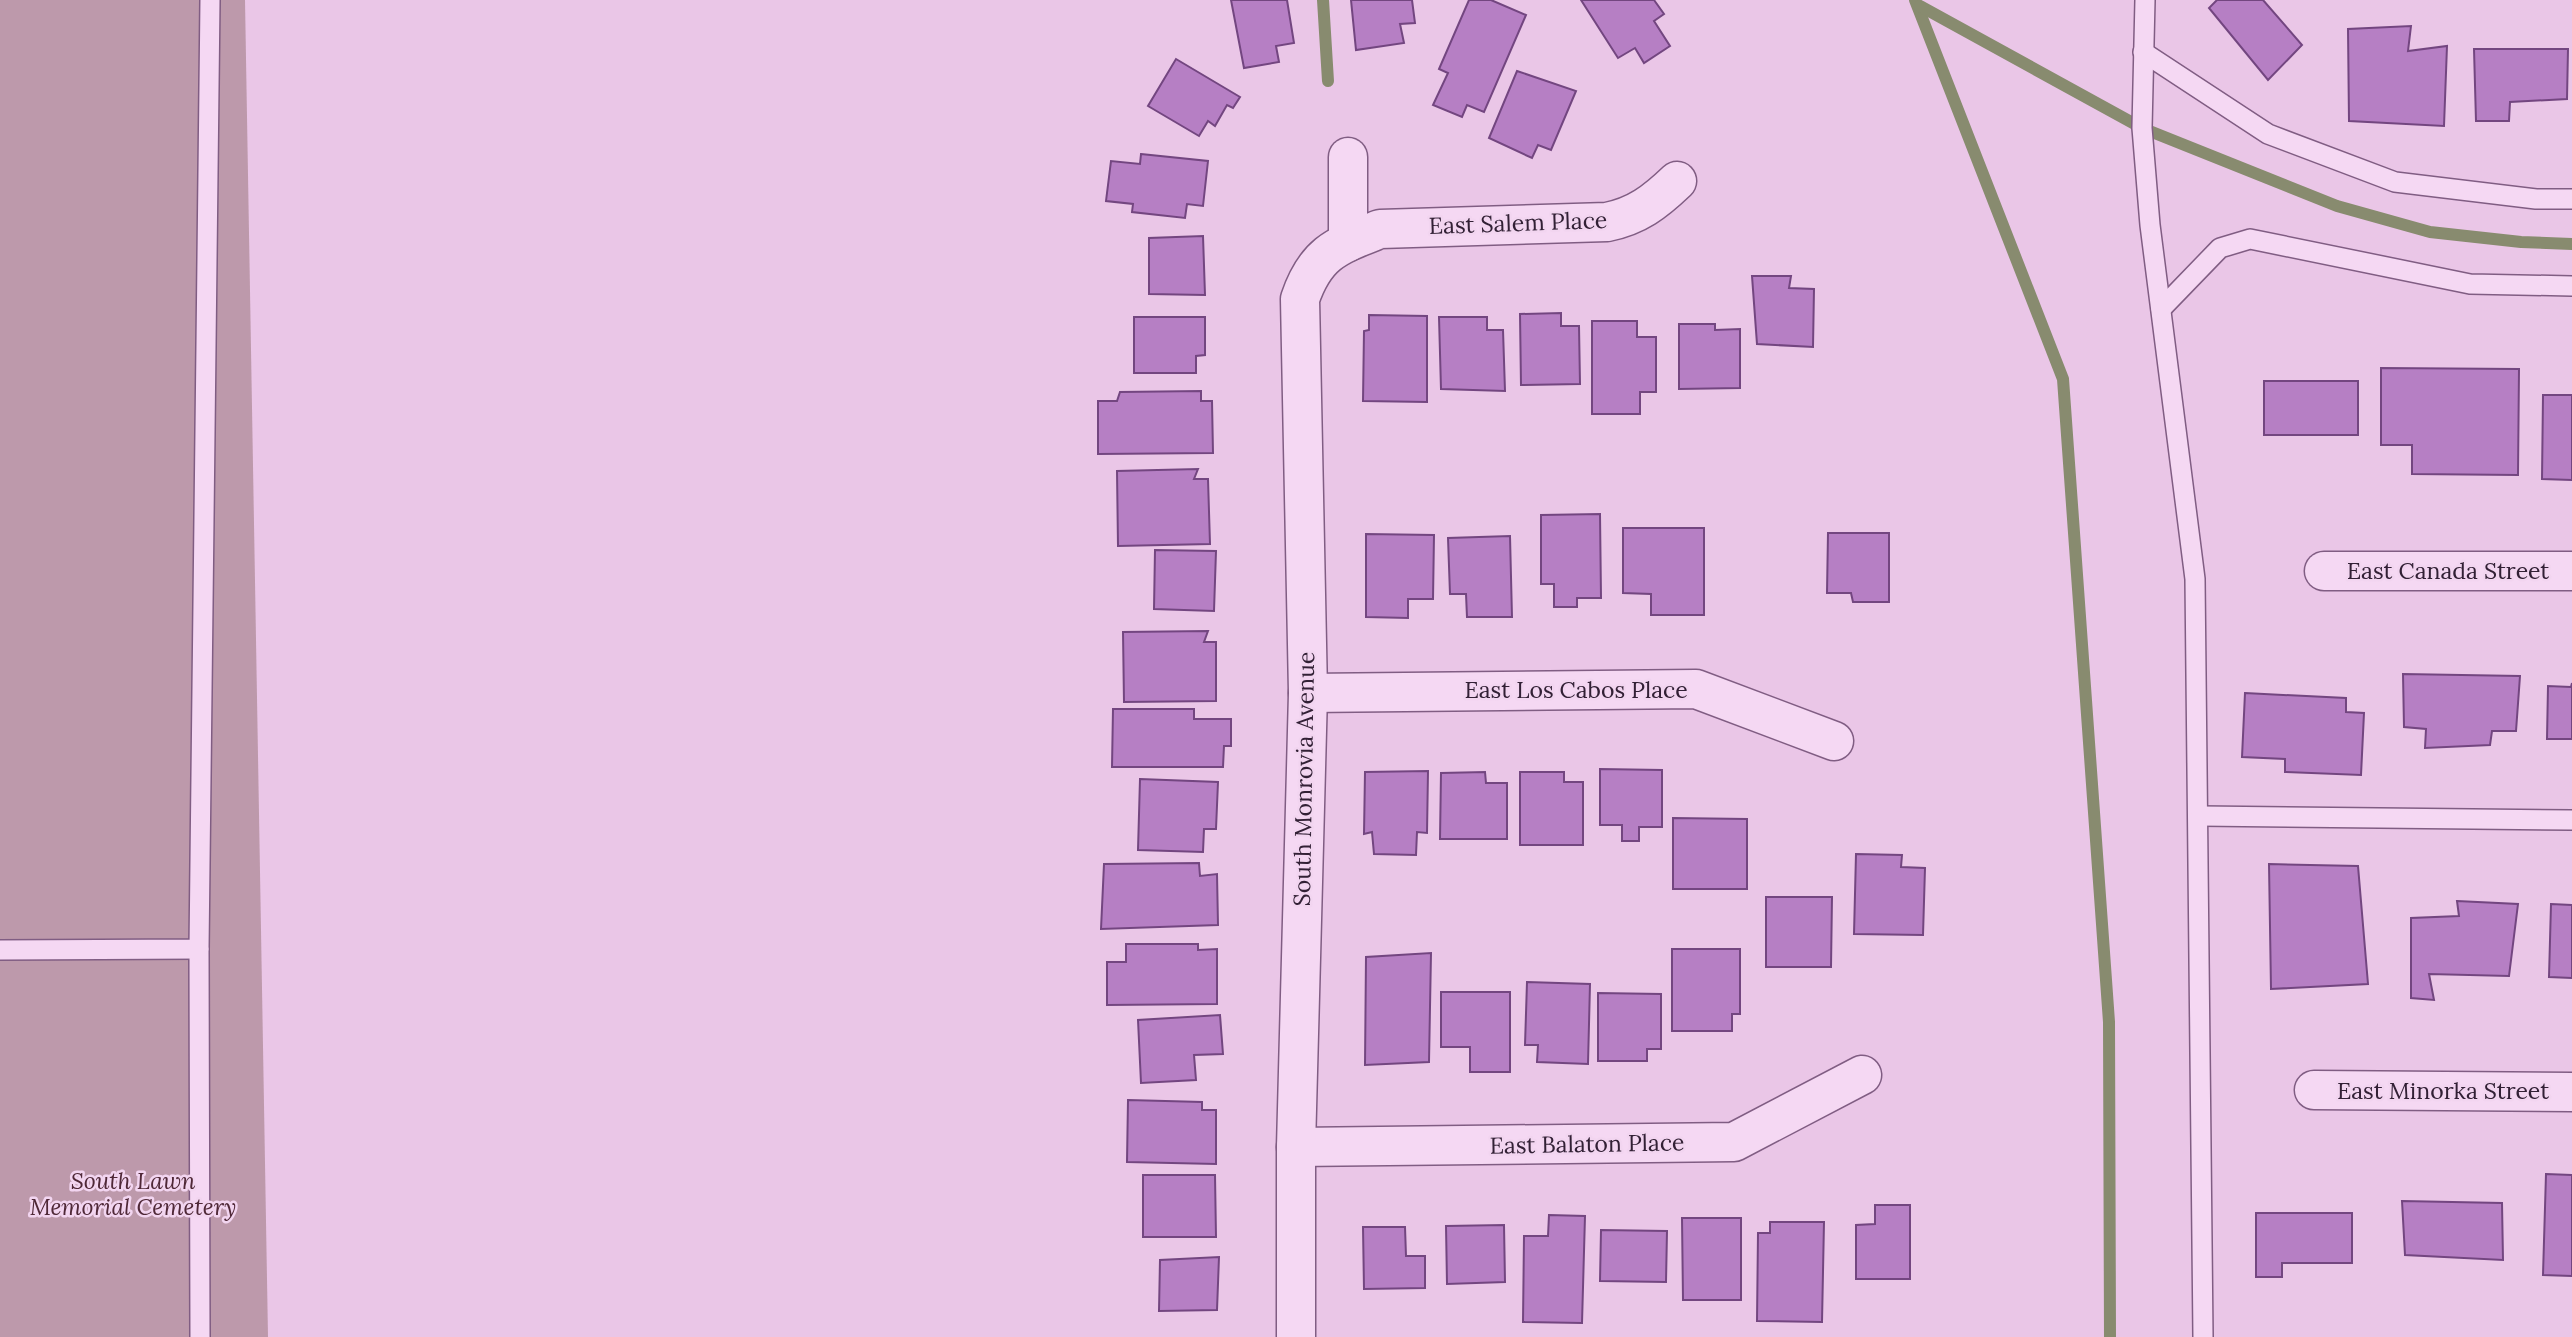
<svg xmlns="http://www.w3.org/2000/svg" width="2572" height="1337" font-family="Lora,serif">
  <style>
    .cemetery { fill: #bd99ab }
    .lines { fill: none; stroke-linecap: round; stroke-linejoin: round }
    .stream { stroke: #888b6f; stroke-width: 12 }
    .building { fill: #b67fc4; stroke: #734680; stroke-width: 2 }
    .service-casing { stroke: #805d83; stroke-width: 22 }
    .minor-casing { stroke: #805d83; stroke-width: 41 }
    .service { stroke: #f5d8f3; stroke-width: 19 }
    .minor { stroke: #f5d8f3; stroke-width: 38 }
    .labels { text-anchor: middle; stroke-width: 5; stroke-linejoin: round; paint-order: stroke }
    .street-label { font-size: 23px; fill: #322035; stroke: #f2d5f0 }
    .park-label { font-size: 23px; font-style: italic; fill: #4f2837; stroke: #f2d5f0 }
  </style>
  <rect width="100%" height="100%" fill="#eac6e7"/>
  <polygon class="cemetery" points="0,0 245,0 268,1337 0,1337"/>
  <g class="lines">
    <g class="stream">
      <polyline points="1323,0 1328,81"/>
      <polyline points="1915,0 2063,379 2109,1022 2110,1337"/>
      <polyline points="1920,6 2142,128 2337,206 2430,232 2521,242 2572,244"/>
    </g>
  </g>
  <g class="building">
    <polygon points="1231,0 1287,0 1294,43 1276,46 1279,62 1244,68"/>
    <polygon points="1351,0 1412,0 1415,23 1400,24 1404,43 1356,50"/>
    <polygon points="1469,0 1491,0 1526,15 1484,112 1467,105 1462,117 1433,105 1448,73 1439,69"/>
    <polygon points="1581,0 1654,0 1664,14 1654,21 1670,46 1644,63 1635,48 1618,58"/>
    <polygon points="2217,0 2263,0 2302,45 2268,80 2209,8"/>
    <polygon points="2411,26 2408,51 2447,46 2444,126 2349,121 2348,29"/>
    <polygon points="2474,49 2568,49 2567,99 2510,102 2509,121 2476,121"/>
    <polygon points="1176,59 1240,97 1233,108 1227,105 1215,126 1208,121 1199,136 1148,106"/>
    <polygon points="1517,71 1576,91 1551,150 1538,145 1532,158 1489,138"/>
    <polygon points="1141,154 1208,161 1203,206 1187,204 1185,218 1132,212 1133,204 1106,201 1111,161 1140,164"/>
    <polygon points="1203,236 1205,295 1149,294 1149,238"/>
    <polygon points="1752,276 1791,276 1789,288 1814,289 1813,347 1757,344"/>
    <polygon points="1561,313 1561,326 1579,326 1580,384 1521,385 1520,314"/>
    <polygon points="1369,315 1427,316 1427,402 1363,401 1364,331 1369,330"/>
    <polygon points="1134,317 1205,317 1205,355 1196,356 1196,373 1134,373"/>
    <polygon points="1439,317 1487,317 1487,330 1503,330 1505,391 1441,389"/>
    <polygon points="1592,321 1637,321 1637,337 1656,337 1656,392 1640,392 1640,414 1592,414"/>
    <polygon points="1679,324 1715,324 1715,330 1740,329 1740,388 1679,389"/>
    <polygon points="2381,368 2519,369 2518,475 2412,474 2412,445 2381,445"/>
    <rect x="2264" y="381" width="94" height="54"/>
    <polygon points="1201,391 1201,401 1212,401 1213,453 1098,454 1098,401 1117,401 1120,392"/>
    <polygon points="2543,395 2572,395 2572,480 2542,479"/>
    <polygon points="1198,469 1194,479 1208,479 1210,544 1118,546 1117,471"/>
    <polygon points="1600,514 1601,598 1577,598 1577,607 1554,607 1554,584 1541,584 1541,515"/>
    <polygon points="1623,528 1704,528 1704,615 1651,615 1651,594 1623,593"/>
    <polygon points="1828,533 1889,533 1889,602 1853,602 1851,593 1827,593"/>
    <polygon points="1366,534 1434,535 1433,599 1408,599 1408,618 1366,617"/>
    <polygon points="1510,536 1512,617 1467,617 1466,594 1450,594 1448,538"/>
    <polygon points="1155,550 1216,551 1214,611 1154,609"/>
    <polygon points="1208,631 1204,642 1216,642 1216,701 1124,702 1123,632"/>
    <polygon points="2403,674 2520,676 2516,731 2492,731 2490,745 2425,748 2426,729 2404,727"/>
    <polygon points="2572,683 2572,739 2547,739 2548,686 2571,687"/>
    <polygon points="2245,693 2346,698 2346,712 2364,713 2361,775 2285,772 2285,759 2242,757"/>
    <polygon points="1113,709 1194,709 1194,719 1231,719 1231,746 1224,746 1223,767 1112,767"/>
    <polygon points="1600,769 1662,770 1662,827 1639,827 1639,841 1622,841 1622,825 1600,825"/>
    <polygon points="1428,771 1427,833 1417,832 1416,855 1374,854 1372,832 1364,834 1365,772"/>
    <polygon points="1485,772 1486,783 1507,783 1507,839 1440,839 1441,773"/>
    <polygon points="1520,772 1564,772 1564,782 1583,782 1583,845 1520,845"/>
    <polygon points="1140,779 1218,782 1216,829 1204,829 1203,852 1138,850"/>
    <polygon points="1673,818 1747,819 1747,889 1673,889"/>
    <polygon points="1856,854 1902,855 1901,867 1925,868 1923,935 1854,934"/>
    <polygon points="1199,863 1200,876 1217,874 1218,925 1101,929 1104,864"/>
    <polygon points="2269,864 2358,866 2368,984 2271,989"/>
    <polygon points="1766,897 1832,897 1831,967 1766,967"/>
    <polygon points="2457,901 2518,904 2509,976 2429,974 2434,1000 2411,998 2411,918 2459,916"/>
    <polygon points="2551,904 2572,905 2572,978 2549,977"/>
    <polygon points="1126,944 1198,944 1198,950 1217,949 1217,1004 1107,1005 1107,962 1126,962"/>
    <polygon points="1672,949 1740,949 1740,1014 1732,1014 1732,1031 1672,1031"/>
    <polygon points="1431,953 1429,1062 1365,1065 1366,957"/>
    <polygon points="1527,982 1590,984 1588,1064 1537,1062 1538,1045 1525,1045"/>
    <polygon points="1441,992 1510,992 1510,1072 1470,1072 1470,1047 1441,1047"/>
    <polygon points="1598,993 1661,994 1661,1049 1647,1049 1647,1061 1598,1061"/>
    <polygon points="1220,1015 1223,1054 1194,1055 1196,1080 1141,1083 1138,1020"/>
    <polygon points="1128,1100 1202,1102 1202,1110 1216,1110 1216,1164 1127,1162"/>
    <polygon points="2546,1174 2572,1175 2572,1276 2543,1275"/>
    <polygon points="1143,1175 1215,1175 1216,1237 1143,1237"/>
    <polygon points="2402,1201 2502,1203 2503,1260 2405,1255"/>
    <polygon points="1875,1205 1910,1205 1910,1279 1856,1279 1856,1225 1875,1224"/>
    <polygon points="2256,1213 2352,1213 2352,1263 2282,1263 2282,1277 2256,1277"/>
    <polygon points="1549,1215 1585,1216 1582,1323 1523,1322 1524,1236 1548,1236"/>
    <polygon points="1682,1218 1741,1218 1741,1300 1683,1300"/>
    <polygon points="1770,1222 1824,1222 1822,1322 1757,1321 1758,1233 1770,1233"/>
    <polygon points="1504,1225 1505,1282 1447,1284 1446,1226"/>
    <polygon points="1363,1227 1405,1227 1406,1256 1425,1256 1425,1288 1364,1289"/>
    <polygon points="1601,1230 1667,1231 1666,1282 1600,1281"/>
    <polygon points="1219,1257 1217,1310 1159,1311 1160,1260"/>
  </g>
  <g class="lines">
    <defs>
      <g id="service">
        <polyline points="2145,0 2142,128 2150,225 2195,579 2203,1337"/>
        <polyline points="2143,52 2268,134 2395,182 2536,199 2572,199"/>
        <polyline points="2161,309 2220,248 2250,239 2470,284 2572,286"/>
        <polyline points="2200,816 2572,820"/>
        <polyline points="199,949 200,1337"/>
        <polyline points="0,950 199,949 210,0"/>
      </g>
      <g id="minor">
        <polyline points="1348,157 1348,242"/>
        <polyline points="2324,571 2572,571"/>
        <polyline points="1308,693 1696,689 1834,741"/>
        <polyline points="2314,1090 2572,1092"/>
        <polyline points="1296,1147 1734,1142 1862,1075"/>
        <path d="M1296,1337V1147L1308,693L1300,299C1316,252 1337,246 1380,229L1607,222C1637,216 1655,202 1677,181"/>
      </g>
    </defs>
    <use href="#service" class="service-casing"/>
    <use href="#minor" class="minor-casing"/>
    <use href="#service" class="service"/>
    <use href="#minor" class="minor"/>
  </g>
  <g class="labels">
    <g class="street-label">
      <text transform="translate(1518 223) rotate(-2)" y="8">East Salem Place</text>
      <text x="2448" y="579">East Canada Street</text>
      <text x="1576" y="698">East Los Cabos Place</text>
      <text transform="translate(1304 779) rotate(-89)" y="8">South Monrovia Avenue</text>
      <text x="2443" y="1099">East Minorka Street</text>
      <text transform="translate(1587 1144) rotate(-1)" y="8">East Balaton Place</text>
    </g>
    <g class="park-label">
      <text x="133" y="1189">South Lawn<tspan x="133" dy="26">Memorial Cemetery</tspan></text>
    </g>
  </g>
</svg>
